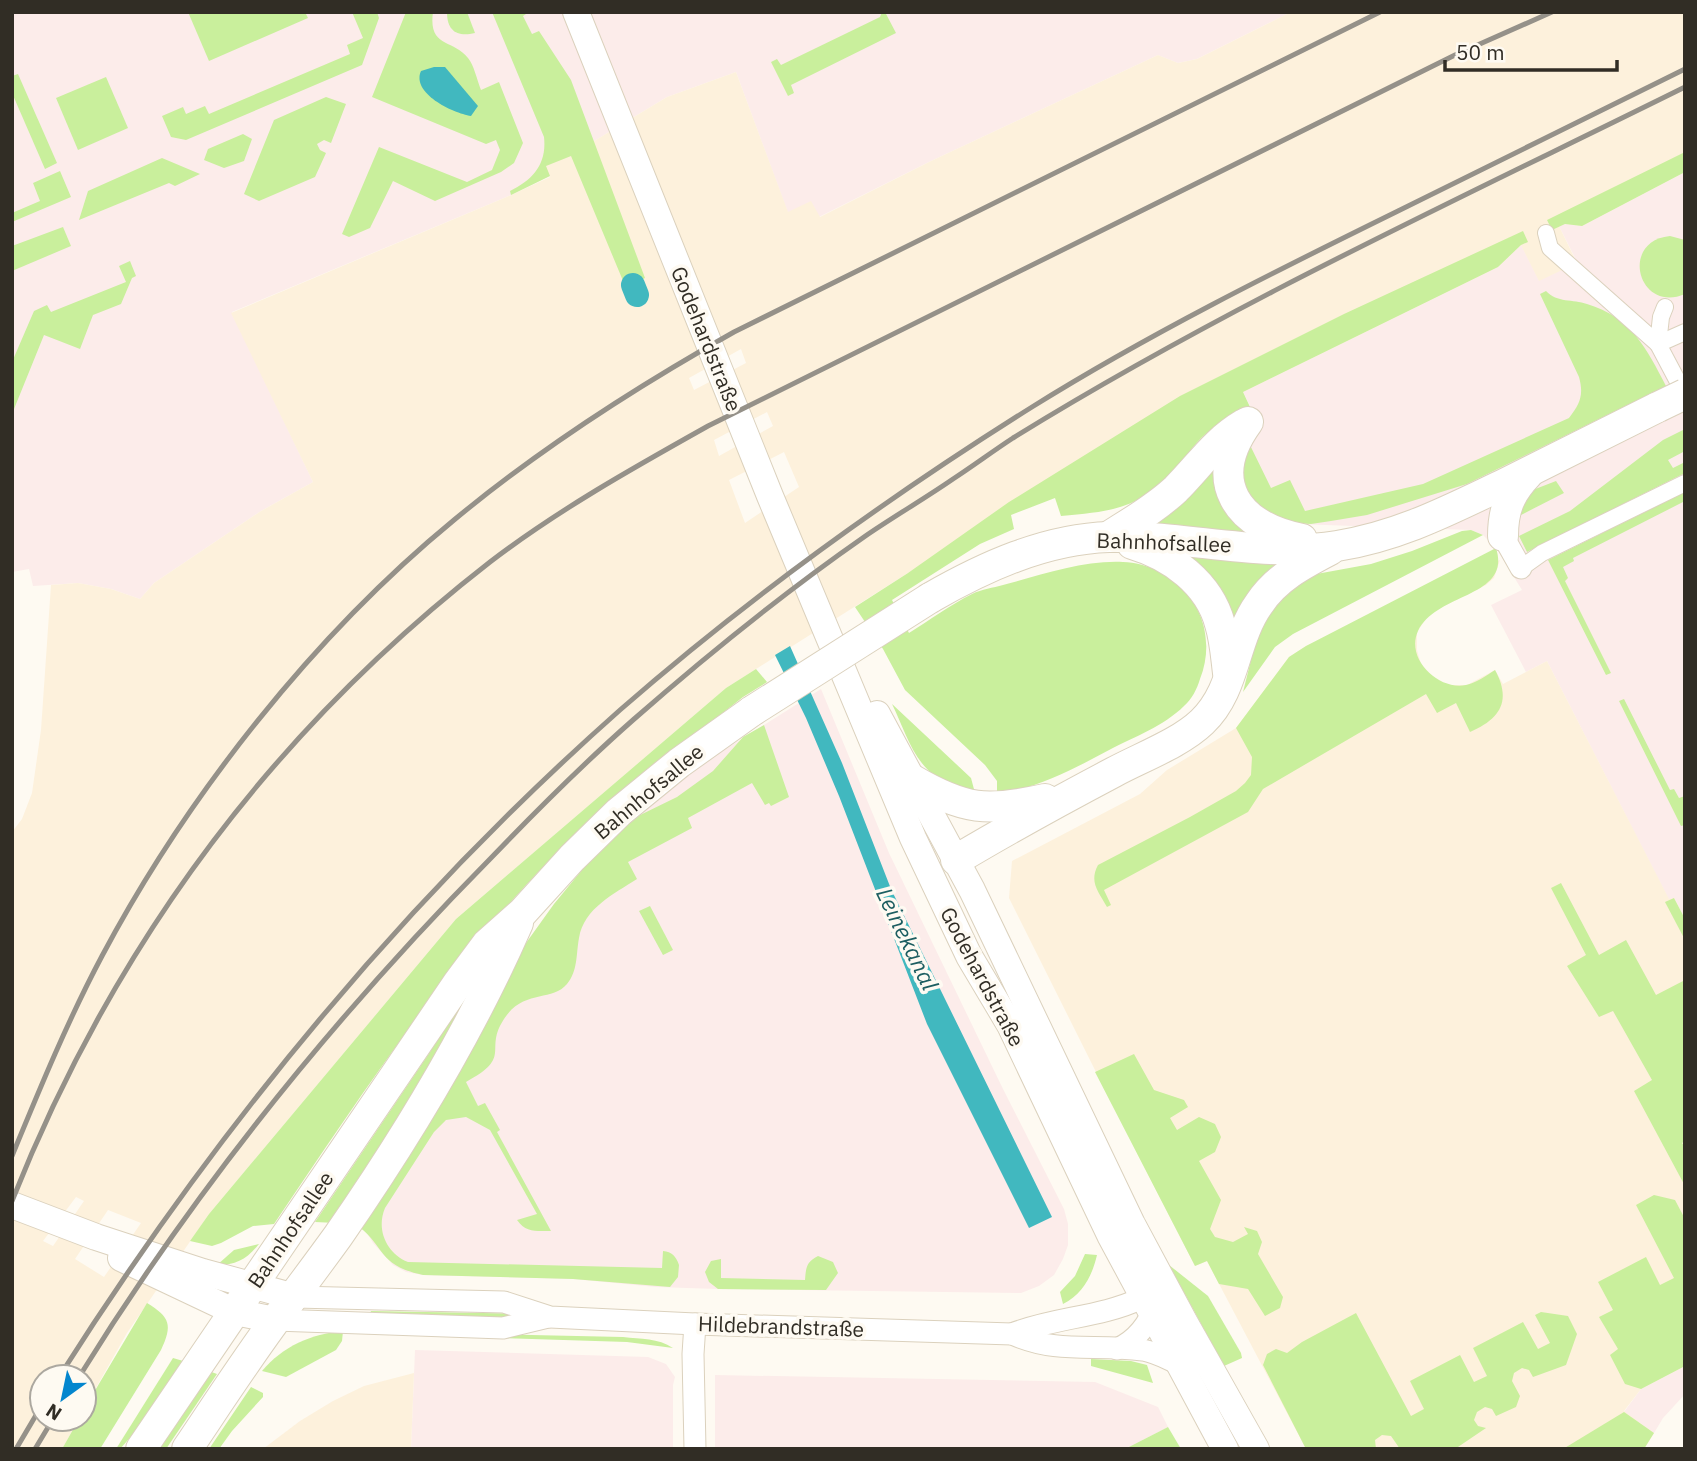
<svg xmlns="http://www.w3.org/2000/svg" width="1697" height="1461" font-family="'IBM Plex Sans',sans-serif">
  <style>
    .commercial { fill: #fcecea }
    .built { fill: #fdf1dc; fill-rule: evenodd }
    .green { fill: #c9ef9c }
    .water { fill: #41b8bf }
    .lines { fill: none; stroke-linecap: round; stroke-linejoin: round }
    .canal { stroke: #41b8bf; stroke-width: 24 }
    .pedestrian-casing { stroke: #dbd1bd; stroke-width: 18 }
    .minor-casing { stroke: #dbd1bd; stroke-width: 23 }
    .tertiary-casing { stroke: #dbd1bd; stroke-width: 28 }
    .secondary-casing { stroke: #dbd1bd; stroke-width: 32 }
    .pedestrian { stroke: #fff; stroke-width: 16 }
    .minor { stroke: #fff; stroke-width: 21 }
    .tertiary { stroke: #fff; stroke-width: 26 }
    .secondary { stroke: #fff; stroke-width: 30 }
    .rail { stroke: #959189; stroke-width: 5 }
    .secondary-bridge-casing { stroke: #dbd1bd; stroke-width: 32; stroke-linecap: butt }
    .secondary-bridge { stroke: #fff; stroke-width: 30 }
    .labels { text-anchor: middle; stroke-width: 7; stroke-linejoin: round; paint-order: stroke }
    .street-label { font-size: 21px; fill: #312d25; stroke: #fefaf2 }
    .water-label { font-size: 23px; font-style: italic; fill: #1d5e61; stroke: #fefaf2 }
  </style>
  <rect width="100%" height="100%" fill="#fefaf2"/>
  <g class="commercial">
    <polygon points="12,12 1291,12 1197,59 1178,63 1158,55 931,161 819,217 788,213 736,72 667,97 571,155 550,176 511,195 232,312 313,482 261,511 154,583 140,599 111,589 78,583 33,586 29,569 12,572"/>
    <polygon points="1685,172 1685,919 1674,898 1669,900 1547,661 1526,672 1491,605 1522,590 1496,548 1483,535 1471,530 1296,524 1240,466 1260,426 1243,392 1498,267 1521,245 1577,262 1559,226 1565,224 1582,226"/>
    <polygon points="821,689 889,853 1003,1089 1064,1209 1068,1224 1068,1245 1063,1259 1054,1275 1039,1286 1021,1293 718,1289 656,1287 573,1279 423,1275 406,1272 393,1265 373,1243 365,1230 355,1224 516,957 554,904 632,819 683,776"/>
    <polygon points="415,1350 648,1357 666,1364 675,1377 673,1385 673,1449 411,1449"/>
    <polygon points="1685,1366 1685,1394 1663,1418 1654,1433 1624,1412 1641,1389"/>
    <polygon points="715,1375 1095,1382 1158,1407 1168,1427 1125,1449 715,1449"/>
  </g>
  <g class="built">
    <path d="M1291,12H1685V172L1582,226L1565,224L1559,226L1577,263L1539,281L1521,245L1498,267L1243,392L1245,397L1034,499L908,573L726,688L456,919L209,1214L127,1333L84,1409V1377H42V1419H79L62,1449H12V832L22,819L32,793L41,730L51,585L78,583L111,589L140,599L154,583L261,511L313,482L231,313L511,195L550,177L545,166L571,155L667,97L736,72L788,212L811,201L820,217L931,161L1158,55L1178,63L1197,59ZM741,349L746,363L694,390L689,378ZM767,412L773,426L719,456L714,440ZM784,452L799,487L745,523L729,480ZM76,1197L84,1201L53,1246L43,1241ZM108,1210L141,1223L104,1277L75,1259Z"/>
    <polygon points="1500,560 1494,578 1486,585 1430,613 1417,632 1417,650 1421,664 1436,680 1450,685 1467,685 1495,670 1503,684 1547,661 1669,899 1674,898 1685,919 1685,1366 1641,1389 1624,1411 1654,1433 1644,1449 1306,1449 1207,1261 1195,1266 1107,1094 1009,898 1012,861 1140,794 1167,770 1236,728 1289,657 1306,646"/>
    <polygon points="414,1373 411,1449 263,1449 300,1421 333,1401 364,1386"/>
  </g>
  <g class="green">
    <polygon points="188,12 305,12 308,18 209,61"/>
    <polygon points="352,12 377,12 379,18 362,65 186,140 171,137 162,116 183,107 186,114 205,106 209,114 350,54 347,45 363,38"/>
    <path d="M406,12H433C428,48 453,39 468,58C474,65 477,80 481,90L499,82L523,143L514,163L501,172L435,201L393,181L370,228L349,237L342,234L379,147L467,182L492,170L500,150L496,140L486,144L372,97Z"/>
    <path d="M447,12H467L475,33C458,37 447,32 447,12Z"/>
    <path d="M492,12H529L523,16L532,34L539,31L571,80L645,278L626,288L571,156L546,166L550,176L511,195L510,191C533,180 547,164 544,137Z"/>
    <polygon points="882,12 885,12 896,33 791,85 794,93 788,96 771,62 777,59 781,65 880,17"/>
    <polygon points="18,74 57,163 45,169 12,93 12,76"/>
    <polygon points="106,77 128,128 78,150 56,98"/>
    <polygon points="326,97 346,104 331,143 324,140 317,144 320,150 326,153 315,177 259,201 244,194 274,120"/>
    <polygon points="243,134 252,139 244,161 224,168 204,160 208,149"/>
    <polygon points="1685,152 1685,172 1582,226 1565,224 1552,230 1547,220"/>
    <polygon points="162,158 200,174 175,186 169,183 79,220 88,191"/>
    <polygon points="60,171 71,197 12,222 12,213 40,201 33,183"/>
    <polygon points="63,227 71,246 12,271 12,246"/>
    <path d="M1523,231L1528,242L1521,245L1498,267L1243,392L1250,407C1238,415 1224,421 1212,429C1197,439 1188,455 1176,468C1138,510 1113,511 1061,516L1055,498L1011,515L1014,529L980,544L892,600L909,633C930,620 950,605 972,594C982,589 993,588 1003,585C1041,575 1084,560 1123,562C1184,565 1222,623 1200,679C1197,689 1192,699 1184,706C1164,726 1134,737 1111,749C1074,769 1038,788 997,794V781L985,765L905,690L883,649L855,607L908,573L1009,502L1180,396L1344,314Z"/>
    <path d="M1670,236L1685,240V294C1638,314 1619,241 1670,236Z"/>
    <polygon points="130,261 136,276 132,278 121,304 93,315 80,349 44,335 12,414 12,362 34,311 47,305 51,312 126,282 119,266"/>
    <path d="M1546,291C1557,303 1573,299 1587,304C1631,317 1647,349 1666,386L1467,484L1367,515L1331,521L1311,524L1279,522L1250,501L1241,479L1248,441L1271,488L1290,480L1305,511L1423,484L1569,418C1580,404 1584,395 1579,377L1540,294Z"/>
    <polygon points="1685,429 1685,451 1668,460 1673,468 1685,462 1685,473 1527,552 1519,536 1570,511 1663,440"/>
    <polygon points="1214,450 1255,535 1140,526"/>
    <polygon points="1556,481 1564,493 1515,518 1525,493"/>
    <polygon points="1683,493 1685,501 1573,558 1574,561 1563,567 1568,578 1565,581 1611,673 1606,675 1548,560"/>
    <polygon points="1471,530 1483,535 1293,634 1275,647 1243,692 1259,628 1280,595 1311,575 1371,564 1412,551 1462,531"/>
    <path d="M1496,548C1512,598 1437,592 1418,631C1405,659 1439,691 1466,685C1476,683 1487,675 1495,670C1512,701 1500,719 1470,732L1456,703L1437,713L1426,694L1263,789L1248,812L1104,890L1111,905L1107,907C1098,891 1089,882 1098,865L1190,817L1236,791L1245,783L1251,775L1252,757L1236,728L1289,657L1306,646Z"/>
    <polygon points="1180,552 1274,560 1281,571 1239,639"/>
    <path d="M756,669L767,682L743,697C668,756 592,813 527,884C431,988 353,1107 274,1224L253,1226L221,1243L212,1246L190,1241L209,1214L456,919L726,688Z"/>
    <polygon points="1624,699 1670,790 1674,789 1679,798 1685,796 1685,825 1681,826 1619,701"/>
    <path d="M892,704L971,778L975,793C963,788 950,785 939,778C914,765 904,728 892,704Z"/>
    <path d="M764,725L789,797L771,806L769,803L765,805L752,783L688,818L692,828L628,862L637,879C614,894 584,908 579,938C576,954 578,971 567,984C552,1002 523,989 504,1019C483,1051 514,1056 466,1082L478,1106L485,1103L500,1130L497,1132L551,1231C537,1231 526,1233 517,1220L537,1214L490,1130L466,1117L446,1120L434,1132L385,1208C376,1229 386,1253 408,1262L662,1268L663,1251C672,1252 676,1256 679,1265L678,1277L670,1287L573,1279L423,1275C376,1265 386,1245 355,1224L516,957L554,904L591,859L632,819L677,797L713,771L743,737Z"/>
    <polygon points="1561,883 1599,955 1626,940 1656,995 1685,980 1685,1141 1682,1143 1685,1147 1685,1186 1634,1091 1652,1080 1613,1011 1599,1017 1567,966 1586,955 1551,888"/>
    <polygon points="1674,898 1685,919 1685,940 1665,902"/>
    <polygon points="650,906 673,950 663,955 639,911"/>
    <polygon points="498,955 336,1223 315,1222 430,1052 457,1000"/>
    <polygon points="1134,1054 1154,1090 1184,1100 1188,1107 1170,1118 1177,1130 1199,1117 1215,1124 1221,1137 1215,1152 1199,1161 1221,1200 1210,1229 1215,1237 1233,1242 1248,1234 1244,1227 1257,1231 1262,1242 1258,1254 1283,1297 1280,1308 1265,1316 1248,1289 1219,1284 1207,1261 1195,1266 1095,1072"/>
    <polygon points="1654,1195 1675,1200 1685,1219 1685,1366 1641,1389 1625,1384 1610,1355 1618,1349 1599,1317 1613,1310 1598,1282 1646,1257 1660,1285 1674,1278 1636,1205"/>
    <path d="M259,1244C247,1259 237,1265 217,1265L234,1250Z"/>
    <path d="M1085,1254L1097,1255C1092,1276 1083,1294 1063,1304L1060,1292L1075,1276Z"/>
    <path d="M818,1256L833,1262L838,1273L826,1290L718,1289L709,1282L705,1272L711,1261L721,1259V1278L805,1280C806,1268 806,1262 818,1256Z"/>
    <polygon points="1169,1265 1208,1296 1241,1353 1242,1358 1224,1366"/>
    <path d="M147,1303C170,1317 173,1325 161,1350L100,1449H62L79,1419H84V1409Z"/>
    <polygon points="371,1311 533,1314 533,1319 369,1316"/>
    <polygon points="1541,1312 1568,1316 1577,1334 1566,1365 1533,1377 1529,1370 1522,1368 1514,1373 1512,1381 1520,1396 1516,1407 1496,1416 1492,1409 1485,1407 1477,1412 1474,1420 1478,1426 1486,1428 1455,1449 1400,1449 1391,1436 1382,1435 1375,1440 1376,1449 1306,1449 1263,1365 1267,1354 1276,1349 1287,1353 1302,1342 1356,1313 1411,1416 1424,1409 1410,1381 1460,1355 1474,1382 1487,1376 1473,1348 1523,1322 1538,1349 1550,1343 1535,1315"/>
    <path d="M343,1331L342,1341L336,1350L286,1377L262,1371C283,1346 311,1334 343,1331Z"/>
    <path d="M439,1333L623,1337C641,1339 658,1338 673,1348L627,1342L439,1336Z"/>
    <polygon points="173,1358 190,1363 150,1415 120,1449 116,1449"/>
    <polygon points="1091,1359 1131,1361 1147,1365 1153,1383 1091,1366"/>
    <polygon points="206,1370 217,1374 166,1449 154,1449"/>
    <polygon points="251,1387 263,1393 263,1397 232,1431 219,1449 209,1449"/>
    <polygon points="1624,1412 1654,1433 1644,1449 1563,1449"/>
    <polygon points="1168,1427 1181,1449 1125,1449"/>
  </g>
  <g class="water">
    <path d="M434,67H445L478,106L471,116C452,113 411,93 421,71Z"/>
    <polygon points="790,646 842,763 891,889 1052,1217 1029,1228 927,1024 839,796 806,718 775,655"/>
  </g>
  <g class="lines">
    <polyline class="canal" points="633,285 637,295"/>
    <defs>
      <g id="pedestrian">
        <polyline points="1546,233 1550,248 1658,344 1661,317 1665,307"/>
        <polyline points="1685,332 1658,344 1685,395"/>
        <polyline points="1521,568 1542,553 1685,483"/>
      </g>
      <g id="minor">
        <polyline points="1503,536 1521,568"/>
        <path d="M295,1297L504,1302L550,1317L695,1324L1012,1334C1060,1355 1094,1343 1143,1350C1155,1352 1168,1359 1179,1364"/>
        <polyline points="275,1320 503,1328 548,1317"/>
        <path d="M1012,1334C1054,1317 1100,1318 1142,1298L1158,1303"/>
        <path d="M1117,1349C1137,1340 1149,1324 1156,1303"/>
        <polyline points="695,1449 693,1354 695,1324"/>
      </g>
      <g id="tertiary">
        <polyline points="576,12 770,496 913,838 969,956 1010,1025 1110,1235 1225,1449"/>
        <polyline points="877,714 972,890 1132,1224 1185,1323 1256,1449"/>
        <polyline points="12,1205 96,1237 203,1272 295,1297"/>
        <polyline points="121,1258 235,1312 275,1320"/>
      </g>
      <g id="secondary">
        <path d="M1248,422C1205,481 1237,527 1302,539"/>
        <path d="M1503,536C1503,509 1510,493 1528,474"/>
        <path d="M1108,537C1131,522 1156,508 1176,489C1199,466 1215,441 1244,424"/>
        <path d="M1132,544C1172,556 1209,583 1220,624C1225,640 1226,657 1228,673"/>
        <path d="M930,598C984,567 1045,539 1109,537C1185,535 1261,558 1337,546C1400,536 1449,510 1506,483C1556,458 1607,433 1658,407"/>
        <path d="M913,780C964,810 987,812 1045,799"/>
        <path d="M956,860C1008,829 1061,800 1114,772C1142,757 1180,743 1202,722C1236,690 1233,640 1259,604C1276,578 1303,564 1330,550"/>
        <polyline points="141,1449 458,983 487,944 522,913 572,858 619,812 679,763 752,711"/>
        <path d="M187,1449C216,1406 244,1363 274,1322C296,1293 317,1265 338,1236C406,1138 470,1033 518,923"/>
      </g>
    </defs>
    <use href="#pedestrian" class="pedestrian-casing"/>
    <use href="#minor" class="minor-casing"/>
    <use href="#tertiary" class="tertiary-casing"/>
    <use href="#secondary" class="secondary-casing"/>
    <use href="#pedestrian" class="pedestrian"/>
    <use href="#minor" class="minor"/>
    <use href="#tertiary" class="tertiary"/>
    <use href="#secondary" class="secondary"/>
    <g class="rail">
      <path d="M12,1156C40,1088 68,1020 102,956C187,796 314,635 454,520C541,448 636,387 734,332L1380,12"/>
      <path d="M12,1201C114,944 271,732 490,562C558,510 633,468 708,426L1455,55L1552,12"/>
      <path d="M59,1377C215,1131 401,904 620,710C748,598 887,498 1032,407C1149,334 1274,272 1398,211C1494,164 1589,116 1685,69"/>
      <path d="M79,1377C195,1189 335,1016 490,859C536,811 583,764 633,720C706,656 785,592 864,537C893,517 924,499 953,479C973,466 993,451 1013,438C1228,305 1459,199 1685,87"/>
      <polyline points="16,1449 42,1405"/>
      <polyline points="35,1449 53,1419"/>
    </g>
    <defs>
      <g id="secondary-bridge">
        <polyline points="1658,407 1685,394"/>
        <polyline points="752,711 930,598"/>
      </g>
    </defs>
    <use href="#secondary-bridge" class="secondary-bridge-casing"/>
    <use href="#secondary-bridge" class="secondary-bridge"/>
  </g>
  <g class="labels">
    <g class="street-label">
      <text transform="translate(706 339) rotate(68)" y="7">Godehardstraße</text>
      <text transform="translate(1164 543) rotate(2)" y="7">Bahnhofsallee</text>
      <text transform="translate(649 792) rotate(-40)" y="7">Bahnhofsallee</text>
      <text transform="translate(982 977) rotate(62)" y="7">Godehardstraße</text>
      <text transform="translate(291 1230) rotate(-56)" y="7">Bahnhofsallee</text>
      <text transform="translate(781 1327) rotate(2)" y="7">Hildebrandstraße</text>
    </g>
    <g class="water-label">
      <text transform="translate(907 939) rotate(64)" y="8">Leinekanal</text>
    </g>
  </g>
  <rect width="1697" height="1461" fill="none" stroke="#312d25" stroke-width="28"/>
  <g transform="translate(63 1398) rotate(213)"><circle r="33" fill="#fefaf2" stroke="#aca8a0" stroke-width="2"/>
  <path d="M0-5L12 26L0 18L-12 26Z" fill="#0486ce"/>
  <text y="-10" font-size="19" font-weight="bold" text-anchor="middle" fill="#312d25">N</text>
  </g>
  <path d="M1445 60v10h172v-10" fill="none" stroke="#312d25" stroke-width="3.5"/>
  <text x="1456" y="60" font-size="21" fill="#312d25" stroke="#fefaf2" stroke-width="5" paint-order="stroke">50 m</text>
</svg>
